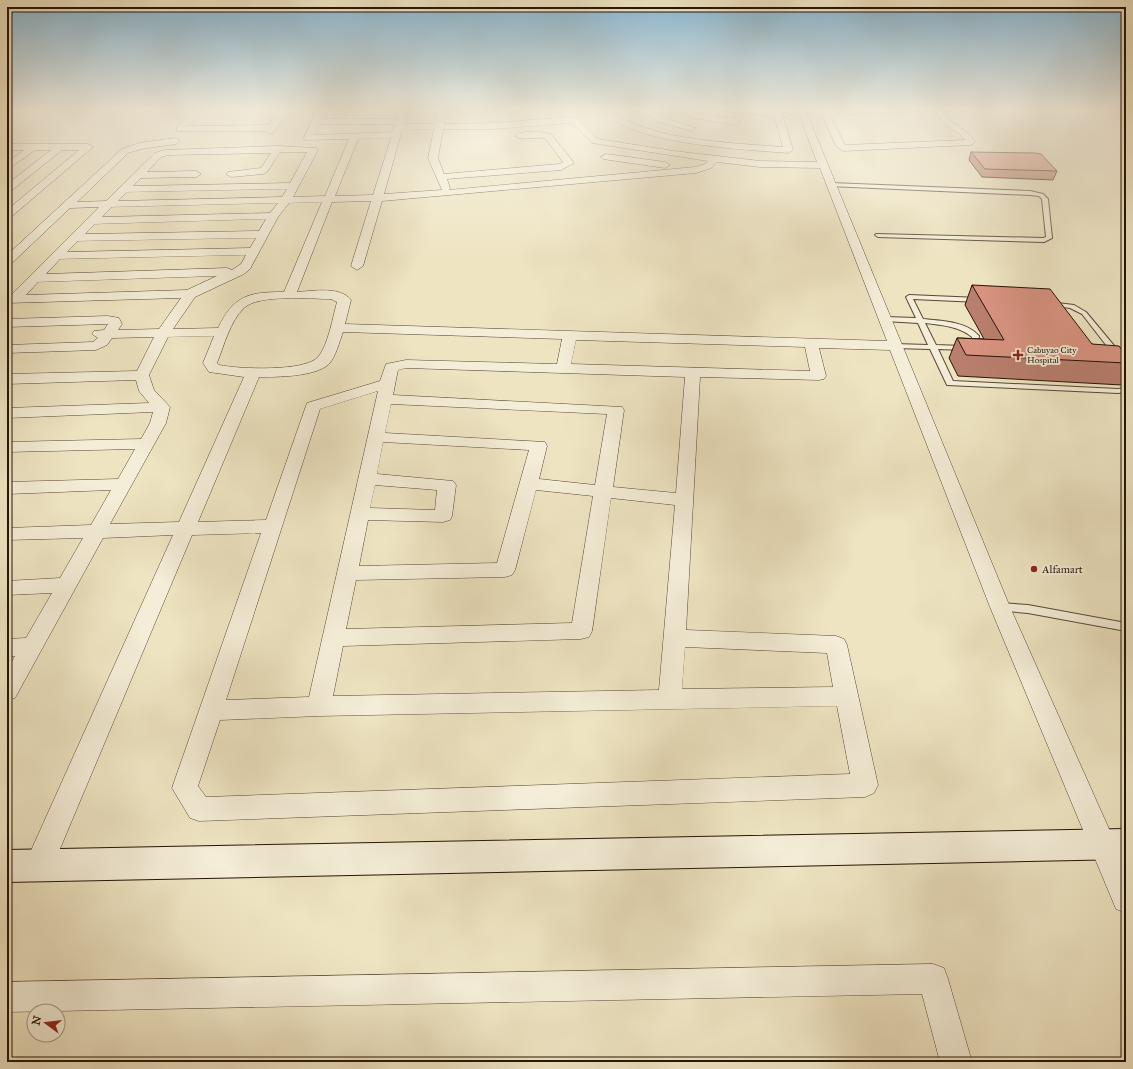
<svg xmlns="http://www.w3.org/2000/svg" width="1133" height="1069" font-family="'IM FELL Great Primer',serif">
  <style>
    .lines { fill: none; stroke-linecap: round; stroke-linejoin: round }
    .lane-casing { stroke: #584834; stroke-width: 2 }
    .street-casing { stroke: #584834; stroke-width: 1 }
    .secondary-casing { stroke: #261405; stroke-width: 2 }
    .lane { fill: #f4edd7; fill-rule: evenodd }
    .street { fill: #f4edd7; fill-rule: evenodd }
    .secondary { fill: #f4edd7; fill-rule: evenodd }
    .wall { fill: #b97e6e; stroke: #261405 }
    .building { fill: #d79380; stroke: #261405 }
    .poi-dot { fill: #8f2418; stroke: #f4edd7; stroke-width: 1.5 }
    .labels { text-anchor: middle; stroke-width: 3.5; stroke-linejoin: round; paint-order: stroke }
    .far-poi-label { font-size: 9px; fill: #261405; stroke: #f4edd7; text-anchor: start }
    .poi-label { font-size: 11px; fill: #261405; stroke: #f4edd7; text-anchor: start }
  </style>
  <rect width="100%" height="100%" fill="#eee4c2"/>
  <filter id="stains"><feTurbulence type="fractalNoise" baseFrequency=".005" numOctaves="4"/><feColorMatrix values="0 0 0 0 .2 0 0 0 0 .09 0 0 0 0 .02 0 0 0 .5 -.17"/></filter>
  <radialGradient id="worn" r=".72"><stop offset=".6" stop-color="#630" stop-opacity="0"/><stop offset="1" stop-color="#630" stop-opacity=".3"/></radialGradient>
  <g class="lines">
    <defs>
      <g id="lane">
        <polygon points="831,183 1030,191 1043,194 1048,199 1052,238 1044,242 878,237 875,235 876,234 1043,238 1046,237 1042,199 1039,196 1030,195 829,186 828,185"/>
        <path d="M909,295L979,298L982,300L979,302L913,299L923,319C941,321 966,321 979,336L978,346L964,350L938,349L953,381L1118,389L1126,388V392L1118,393L947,385L930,349L895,348L891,346L895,344L928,345L918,323L885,321L881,319L885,317L916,318L906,297ZM925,323C941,325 959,326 972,337L971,343L963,346L936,345Z"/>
        <polygon points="1049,302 1074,305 1086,312 1126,360 1126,367 1123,367 1082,314 1070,308 1047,305 1047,303"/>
        <polygon points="1000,603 1028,605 1126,623 1126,631 1028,613 996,610 995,607 996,604"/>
      </g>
      <g id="street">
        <polygon points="195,109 204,109 187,126 269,125 279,109 287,109 276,130 270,134 266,131 177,131 177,127"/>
        <path d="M317,109H325L321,119H397L400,109H408L404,124H435L438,109H446L444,124L494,123L569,117L579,120L598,139L674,151L760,161L817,162L797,109H805L1010,607L1126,867V913L1116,909L990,607L890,350L819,348L826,376L824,379L819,380L700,377L686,630L836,636L844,639L847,645L878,785L874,793L865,797L199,821L190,818L172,788L261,533L192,535L49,875L39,879L29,875L25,865L29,855L173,535L103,538L15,698L7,700V670L15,656L7,657V639L26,638L52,593L7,595V581L60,578L83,538L7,540V528L91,525L111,490L7,494V482L118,479L135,449L7,452V442L141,439L150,423L153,412L7,418V408L149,403L139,391L136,380L7,384V374L137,371L154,337L112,338L107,345L96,350L7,353V345L93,342L98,338L92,334L94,331L104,330L108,324L7,327V319L108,316L119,318L122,324L118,330L159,329L181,298L7,303V295H11L99,207L70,208L11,264L7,265V255L122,149L139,143L176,138L180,141L176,144L141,149L128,153L77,202L106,201L155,153L164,150L278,146L316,148L318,150L293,197L325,196L349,139L305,140L304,138ZM569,123L573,124L592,143L708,161L705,164L695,167L449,190L450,188L447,179L561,170L574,163L551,134C541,132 523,129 515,136C521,141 536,137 545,138L563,162L559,164L444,174L438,158L443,129H494ZM318,124H395L393,132L314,135ZM434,129L428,158L442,190L384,194L402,130ZM391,138L373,195L335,196L358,139ZM280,152H307L290,183L133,186L141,178L196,177L201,174L196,171L147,172L161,157L168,155L271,153L261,168L228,172L226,174L231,177L263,174L267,172ZM717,162L760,167L820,168L887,341L345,324L351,300C341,286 312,291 297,292L332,202L371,201L351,266L357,270L363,266L382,201L696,173L711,168ZM287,189L282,197L118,201L127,192ZM322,202L284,292C249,292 234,295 218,328L173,329L195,297L244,274L250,269L278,217L289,203ZM278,203L270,213L102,217L112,207ZM266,219L259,231L85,234L95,224ZM256,238L250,248L67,252L78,241ZM246,255L241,264L232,270L227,268L46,274L60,259ZM217,276L187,290L26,295L38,282ZM331,299L337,302C333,316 328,346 318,357C305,372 239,369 219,365L217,363C224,346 230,321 244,308C258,294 310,299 331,299ZM343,332L562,339L557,364L406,360L386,364L380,381L307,403L266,520L198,522L259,377C277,377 315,377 329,364C336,356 339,343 343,332ZM214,336L203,363L209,372L244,377L179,522L110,524L166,423L170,407L154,390L149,375L168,337ZM576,340L805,347L810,371L571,364ZM406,368L685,377L676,493L613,487L624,410L622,407L393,395L398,370ZM378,391L309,697L226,700L320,409ZM391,404L607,414L595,485L539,479L547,446L545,442L385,433ZM383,442L529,450L497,563L359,566L368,520L443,522L450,520L452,516L456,485L453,481L377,474ZM375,485L437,490L435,510L370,508ZM536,490L593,496L572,623L346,629L356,580L505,577L512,575L515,570ZM611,498L675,505L659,690L333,696L343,646L581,639L589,637L592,631ZM685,647L827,653L833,687L682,689ZM837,706L850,774L206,797L198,786L220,720L319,716Z"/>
        <path d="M599,109C612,109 613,113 624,119C637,126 652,130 667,134C705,142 744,144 783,147L774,116L720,111L716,109L773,111L772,109H780L781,112L792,115L788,117H783L793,150L788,153C741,149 631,145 599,109Z"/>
        <polygon points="635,109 646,109 667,119 696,128 692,131 661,123"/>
        <polygon points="672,109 683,109 695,114 737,119 741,122 737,125 693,118"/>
        <path d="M819,109L836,111L932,109L928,111L830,115L845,145L965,140C955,126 941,128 935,109H943C949,126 967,127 975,142L971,145L843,151L836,146L822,115L814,114L810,112Z"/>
        <polygon points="7,144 88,144 93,147 11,217 7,218 7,210 79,150 62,150 11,191 7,192 7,184 51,150 35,150 7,170 7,162 24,150 7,150"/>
        <polygon points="606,154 665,162 670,165 665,168 603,159 601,157"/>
        <polygon points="933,964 944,968 948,979 972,1062 940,1062 922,994 7,1012 7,982"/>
      </g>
      <polygon id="secondary" points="1126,829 1126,859 7,882 7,850"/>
    </defs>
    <use href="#lane" class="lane-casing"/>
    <use href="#street" class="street-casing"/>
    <use href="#secondary" class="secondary-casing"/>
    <use href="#lane" class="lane"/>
    <use href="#street" class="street"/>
    <use href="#secondary" class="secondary"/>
  </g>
  <g class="wall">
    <polygon points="971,152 1057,171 1053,180 982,177 969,160"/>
    <polygon points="972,285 1092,344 1126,355 1126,377 1122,385 958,376 949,358 957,338 984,339 965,305"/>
  </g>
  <g class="building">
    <polygon points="971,152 1035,153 1041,154 1057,171 985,169"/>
    <polygon points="972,285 1050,289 1092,344 1119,346 1126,355 1126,363 966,355 957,338 1004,340"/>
  </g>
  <linearGradient id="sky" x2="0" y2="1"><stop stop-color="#89b8d4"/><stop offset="0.42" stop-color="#f7f3e4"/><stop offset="1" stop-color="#f7f3e4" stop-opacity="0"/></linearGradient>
  <rect width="1133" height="259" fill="url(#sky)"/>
  <g class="poi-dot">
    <path d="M1016 349h4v4h4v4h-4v4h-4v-4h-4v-4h4z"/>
    <circle cx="1034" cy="569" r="4"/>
  </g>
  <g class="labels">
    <g class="far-poi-label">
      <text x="1027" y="353">Cabuyao City<tspan x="1027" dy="10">Hospital</tspan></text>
    </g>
    <g class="poi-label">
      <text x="1042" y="573">Alfamart</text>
    </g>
  </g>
  <rect width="1133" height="1069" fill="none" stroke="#eee4c2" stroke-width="24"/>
  <rect x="8" y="8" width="1117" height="1053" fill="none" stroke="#261405" stroke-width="2"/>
  <rect x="12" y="12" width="1109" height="1045" fill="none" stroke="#261405"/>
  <g transform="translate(46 1023) rotate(285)"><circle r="19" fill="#f4edd7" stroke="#a29683"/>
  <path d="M0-3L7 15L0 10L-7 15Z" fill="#8f2418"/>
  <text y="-6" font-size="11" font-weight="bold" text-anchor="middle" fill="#261405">N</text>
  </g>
  <rect width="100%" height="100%" filter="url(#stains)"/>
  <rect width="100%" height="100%" fill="url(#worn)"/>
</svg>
